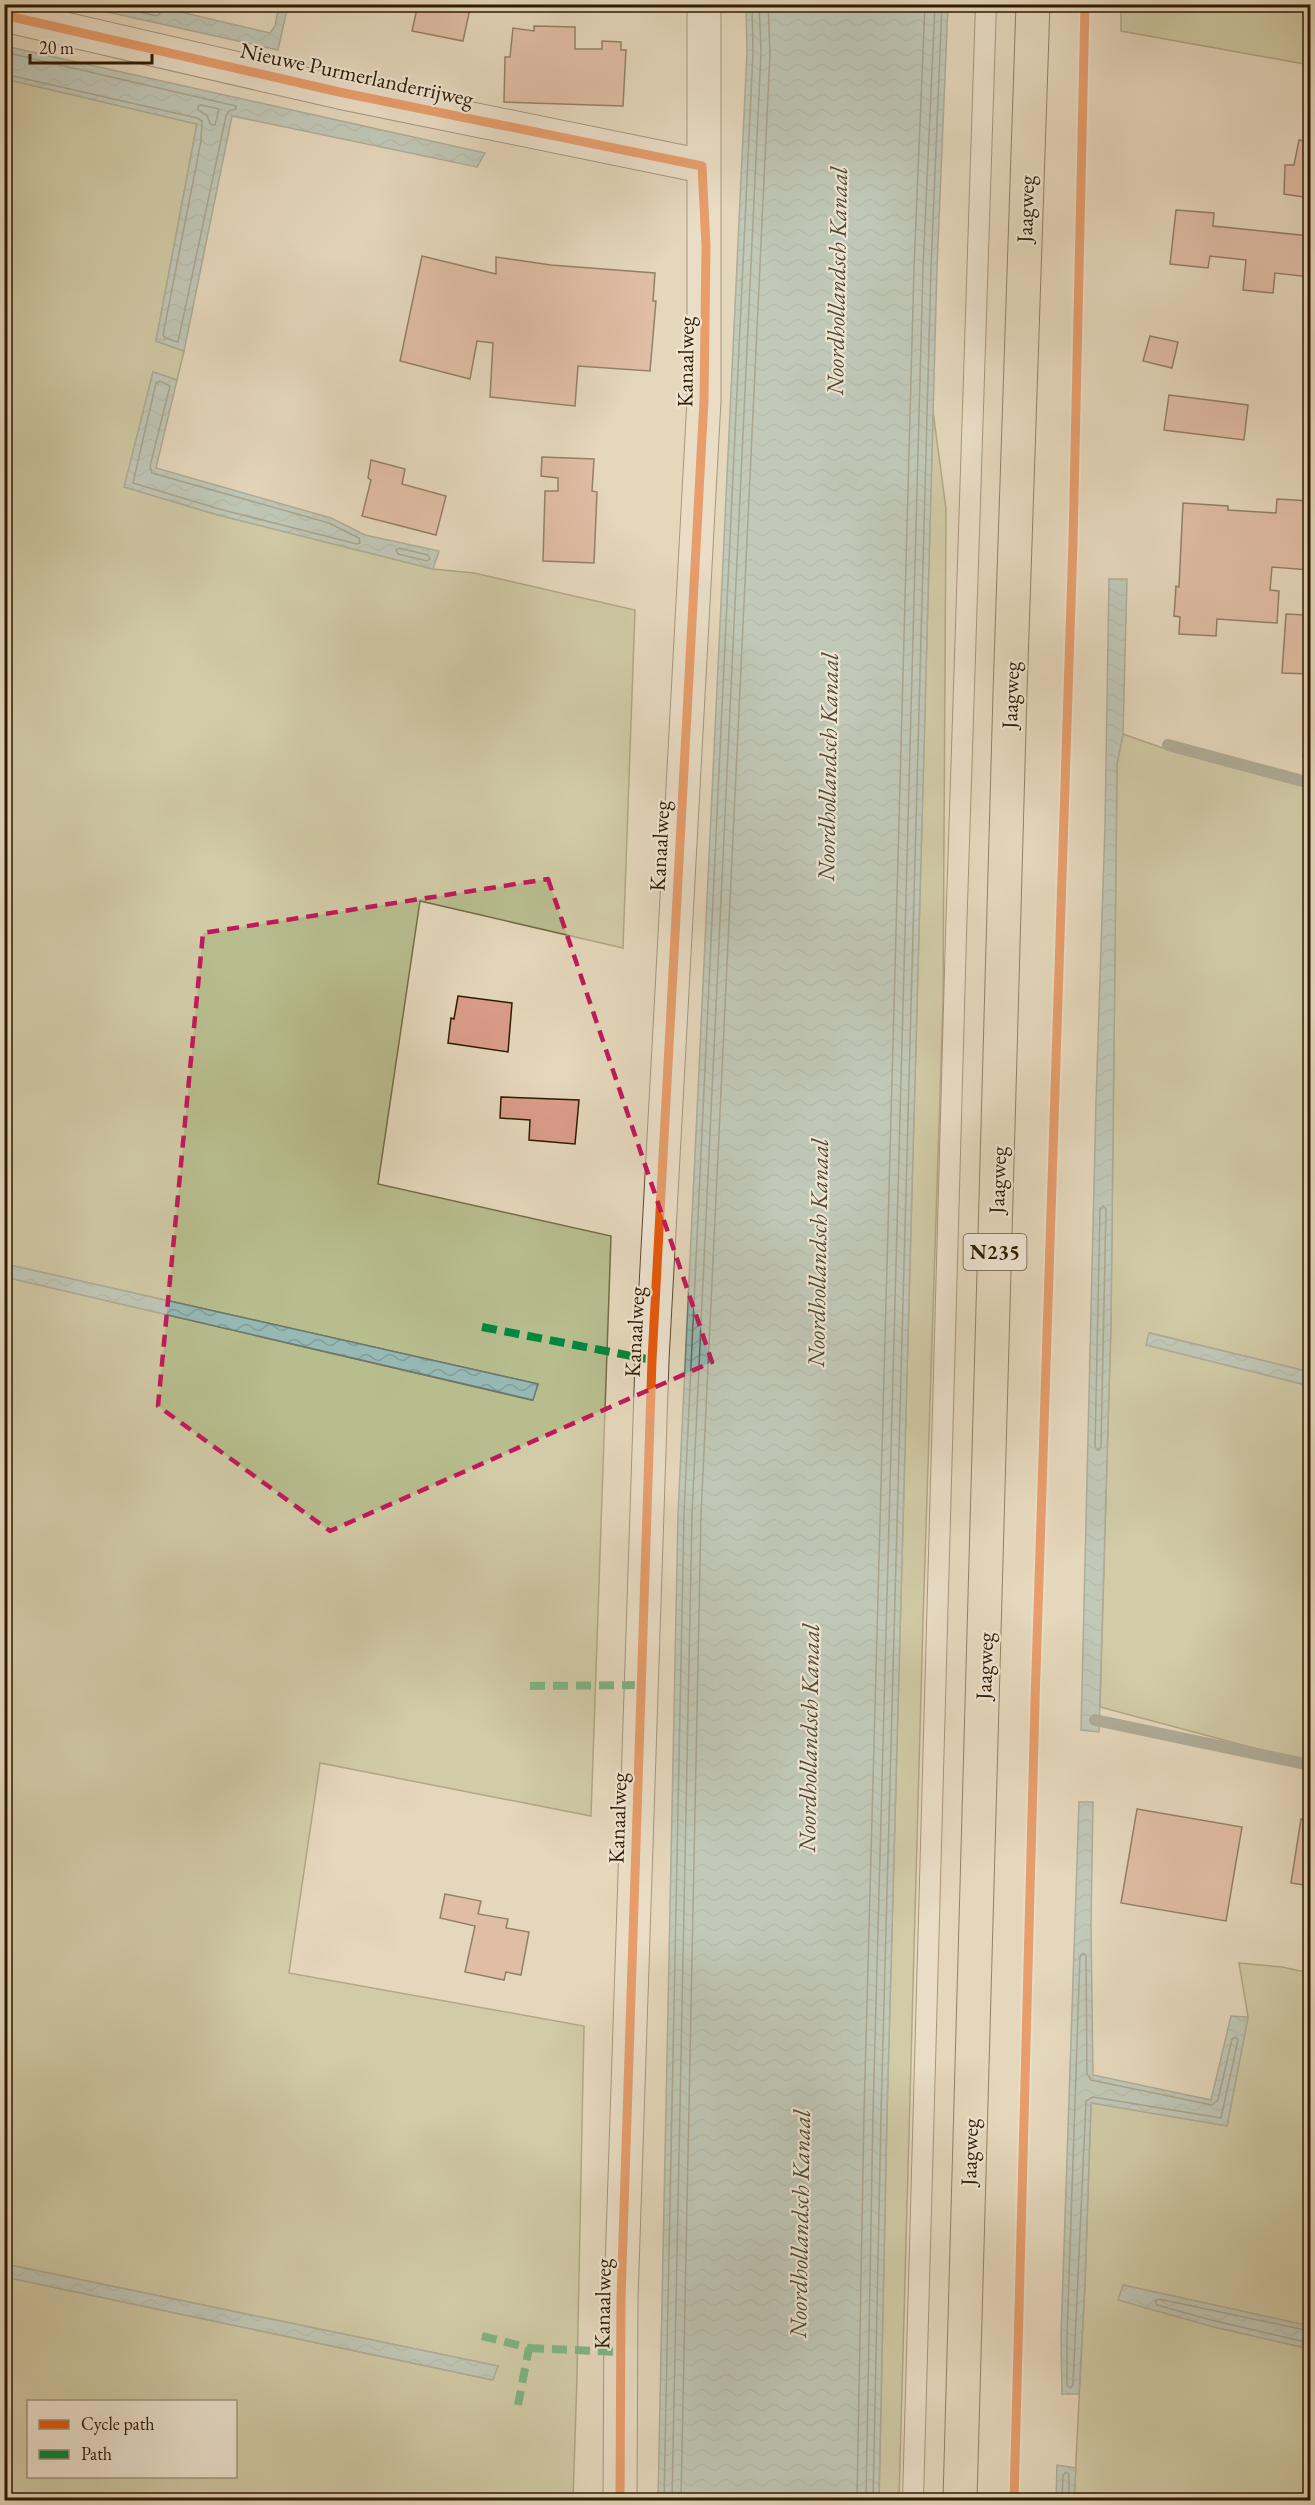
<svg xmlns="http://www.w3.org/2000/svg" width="1315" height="2505" font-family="'EB Garamond',serif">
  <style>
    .grass { fill: #b8bd8e; stroke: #746c47; stroke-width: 1.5; fill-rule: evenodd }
    .water { fill: url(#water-waves); stroke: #6d796d; stroke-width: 1.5 }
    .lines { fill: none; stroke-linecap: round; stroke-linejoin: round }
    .shore { stroke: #626a5a; stroke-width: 1.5 }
    .stream { stroke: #6d796d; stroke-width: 12 }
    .building { fill: #da9d8a; stroke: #2f1a00; stroke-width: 1.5 }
    .lane-casing { stroke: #5c492f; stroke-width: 22 }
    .street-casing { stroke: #5c492f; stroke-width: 35 }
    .primary-casing { stroke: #2f1a00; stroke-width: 35 }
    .lane { stroke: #eee5d3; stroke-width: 20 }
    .street { stroke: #eee5d3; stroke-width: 33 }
    .primary { stroke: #e5d7bc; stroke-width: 33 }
    .quiet { stroke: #00873e; stroke-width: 8; stroke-dasharray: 15 8; stroke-linecap: butt }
    .cycleway-casing { stroke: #eee5d3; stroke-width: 13 }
    .cycleway { stroke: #e8590c; stroke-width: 9 }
    .marked { fill: none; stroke: #c2185b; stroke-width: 4.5; stroke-dasharray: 12 8; stroke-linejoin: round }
    .labels { text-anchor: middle; stroke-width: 4.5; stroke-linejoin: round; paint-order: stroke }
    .shield { fill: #eee5d3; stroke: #68573f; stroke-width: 1.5 }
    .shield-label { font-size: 21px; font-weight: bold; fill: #2f1a00 }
    .street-label { font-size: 22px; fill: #2f1a00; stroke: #eee5d3 }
    .water-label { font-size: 24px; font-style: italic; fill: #4e4a36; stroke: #eee5d3 }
  </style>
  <defs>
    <pattern id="water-waves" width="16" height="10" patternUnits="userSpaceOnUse" patternTransform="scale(1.5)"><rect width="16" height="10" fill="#96b9b5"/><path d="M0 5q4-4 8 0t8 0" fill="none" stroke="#829e9a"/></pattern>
  </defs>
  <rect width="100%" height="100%" fill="#e5d7bc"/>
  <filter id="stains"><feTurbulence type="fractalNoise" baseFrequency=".00333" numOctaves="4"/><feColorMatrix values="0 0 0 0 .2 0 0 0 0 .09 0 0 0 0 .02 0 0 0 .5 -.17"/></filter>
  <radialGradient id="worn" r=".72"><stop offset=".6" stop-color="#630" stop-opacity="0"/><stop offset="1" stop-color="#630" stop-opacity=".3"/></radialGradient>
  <g class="grass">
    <polygon points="1121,5 1310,5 1310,65 1121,31"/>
    <path d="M5,79L197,124L156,341L184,351L177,380L153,372L125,487L218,515L433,569L474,573L635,610L623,948L420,901L378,1184L611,1236L591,1816L320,1763L289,1973L584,2026L577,2377L573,2500H5V2277L492,2380L498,2366L5,2264V1277L532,1400L538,1384L5,1264ZM28,2402H236V2476H28Z"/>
    <polygon points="933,411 946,509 943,1002 923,1621 899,2500 879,2500 887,2114"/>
    <polygon points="1123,734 1160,747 1310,788 1310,1372 1150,1333 1146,1345 1310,1386 1310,1763 1100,1707 1111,1322 1117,764"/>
    <polygon points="1239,1963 1282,1967 1310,1973 1310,2326 1123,2285 1210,2326 1310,2349 1310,2500 1074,2500 1085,2283 1091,2102 1227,2126 1248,2017"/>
  </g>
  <g class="water">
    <polygon points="76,5 151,5 270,33 275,26 279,5 288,5 278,50"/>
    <polygon points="746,5 948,5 937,268 887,2114 879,2500 658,2500 678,1514 747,52"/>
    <polygon points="5,46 485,153 477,167 232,116 184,351 156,341 197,124 5,79"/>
    <polygon points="153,372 177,380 156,468 331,518 365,535 439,551 433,569 218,515 124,487"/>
    <polygon points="1109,579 1127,579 1123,734 1117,764 1111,1322 1099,1732 1081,1730 1096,1102 1105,825"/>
    <polygon points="5,1264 538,1384 533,1400 5,1277"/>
    <polygon points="1149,1333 1310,1372 1310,1386 1146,1345"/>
    <polygon points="1079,1802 1093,1802 1091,1926 1093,2075 1211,2100 1231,2016 1248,2017 1227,2126 1091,2103 1085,2283 1079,2394 1062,2394 1061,2337"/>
    <polygon points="5,2264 498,2366 493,2380 5,2277"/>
    <polygon points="1123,2285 1310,2326 1310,2349 1210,2326 1118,2300"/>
    <polygon points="1057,2465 1076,2468 1074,2500 1056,2500"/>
  </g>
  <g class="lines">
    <g class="shore">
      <polyline points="104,4 157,16 160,14 157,4"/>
      <polyline points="4,52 236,106 236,109 229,111 226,116 178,342 165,338 163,335 201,141 202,121 197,118 4,74"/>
      <polygon points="201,105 219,109 215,125 211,125 207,116 198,110 198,106"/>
      <polygon points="160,381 170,386 150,466 152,473 329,523 359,538 360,543 357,544 219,509 133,483 156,383"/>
      <polygon points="399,548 428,555 430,559 427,561 398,554 396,550"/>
      <polygon points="1103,1206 1106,1209 1101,1447 1098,1450 1095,1447 1100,1209"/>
      <polygon points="1083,1953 1086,1956 1087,2074 1091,2080 1212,2105 1218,2100 1232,2039 1236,2037 1238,2040 1221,2118 1093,2097 1086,2101 1073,2385 1070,2388 1067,2385 1067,2337 1080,1956"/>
      <polyline points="1310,2331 1159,2299 1155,2301 1157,2305 1211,2320 1310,2343"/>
      <polyline points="664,2500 684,1514 753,52 752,4"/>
      <polyline points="672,2500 692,1515 761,52 759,4"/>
      <polyline points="681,2500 701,1515 770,53 768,4"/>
      <polyline points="857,2500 864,2113 914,268 925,4"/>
      <polyline points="866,2500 873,2113 923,268 935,4"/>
      <polyline points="873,2500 881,2114 931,268 942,4"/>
      <polyline points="1062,2500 1063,2475 1066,2472 1069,2475 1069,2500"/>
    </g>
    <g class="stream">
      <polyline points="1168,745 1310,783"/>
      <polyline points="1095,1720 1310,1765"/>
    </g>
  </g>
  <g class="building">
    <polygon points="418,4 471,4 463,41 412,31"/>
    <polygon points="534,26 575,27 575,49 602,49 602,41 621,42 621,50 626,50 623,106 504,102 505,57 510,57 513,28 534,31"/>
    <polygon points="1299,140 1310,142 1310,198 1284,194 1285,165 1294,165"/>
    <polygon points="1176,210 1214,213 1213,226 1310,236 1310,277 1275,273 1273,293 1243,290 1246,260 1210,256 1208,268 1170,264"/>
    <polygon points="422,256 496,274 496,257 551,265 655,273 653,301 656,301 650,371 578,366 575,406 490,397 493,343 477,341 470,379 400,361"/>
    <polygon points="1150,336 1178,342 1172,368 1143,361"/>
    <polygon points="1169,395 1248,405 1244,440 1164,430"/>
    <polygon points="542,457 594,459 592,491 597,492 594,563 543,561 545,491 558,491 558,478 541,476"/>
    <polygon points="371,460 405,469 402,484 446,496 436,535 362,516 371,480 368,478"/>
    <polygon points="1277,499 1310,501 1310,570 1272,567 1270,590 1279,591 1277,623 1217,619 1216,636 1179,634 1180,617 1174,616 1176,586 1179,587 1183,503 1228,506 1228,510 1276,513"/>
    <polygon points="1306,600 1310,601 1310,674 1282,673 1286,614 1305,615"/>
    <polygon points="1305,746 1310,747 1310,758 1303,756"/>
    <polygon points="458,996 512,1003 508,1052 448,1043 451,1018 454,1019"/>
    <polygon points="501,1097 579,1100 575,1144 529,1140 530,1120 500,1118"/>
    <polygon points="1137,1809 1242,1827 1226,1921 1121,1903"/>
    <polygon points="1301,1819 1310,1821 1310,1886 1291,1883"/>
    <polygon points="445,1894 481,1901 478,1914 508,1919 506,1928 529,1932 521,1975 506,1972 504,1980 465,1972 475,1926 440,1918"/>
  </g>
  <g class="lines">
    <defs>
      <polyline id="lane" points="913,2500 956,935 986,4"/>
      <g id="street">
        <polyline points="4,15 339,92 702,166"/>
        <polyline points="620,2500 621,2299 652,1360 704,400 704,4"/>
      </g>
      <polyline id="primary" points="960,2500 1010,693 1033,4"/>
    </defs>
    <use href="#lane" class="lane-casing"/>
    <use href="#street" class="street-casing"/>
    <use href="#primary" class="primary-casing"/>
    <use href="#lane" class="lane"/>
    <use href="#street" class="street"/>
    <use href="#primary" class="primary"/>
    <g class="quiet">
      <polyline points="482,1327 652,1360"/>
      <polyline points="530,1686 641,1685"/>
      <polyline points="482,2336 529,2348 518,2405"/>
      <polyline points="529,2348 621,2352"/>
    </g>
    <defs>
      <g id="cycleway">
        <polyline points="4,15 339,92 702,166 706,246 704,400 652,1360 621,2299 620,2500"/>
        <polyline points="1014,2500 1035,1702 1073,541 1085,4"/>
      </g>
    </defs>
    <use href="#cycleway" class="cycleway-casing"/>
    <use href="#cycleway" class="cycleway"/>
  </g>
  <path d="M0 0H1315V2505H0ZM548,879L712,1362L330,1531L158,1406L203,933Z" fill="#e5d7bc" fill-opacity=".55" fill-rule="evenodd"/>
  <path class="marked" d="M548,879L712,1362L330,1531L158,1406L203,933Z"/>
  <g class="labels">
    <rect class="shield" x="963.5" y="1234" width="63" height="36" rx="4.5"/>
    <g class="shield-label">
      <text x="995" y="1259">N235</text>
    </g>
    <g class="street-label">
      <text transform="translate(357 74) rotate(12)" y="8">Nieuwe Purmerlanderrijweg</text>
      <text transform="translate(1025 209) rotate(-88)" y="8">Jaagweg</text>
      <text transform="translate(685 362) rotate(-89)" y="8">Kanaalweg</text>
      <text transform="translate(1010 695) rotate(-88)" y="8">Jaagweg</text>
      <text transform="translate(659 846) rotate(-87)" y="8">Kanaalweg</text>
      <text transform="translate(997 1180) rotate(-88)" y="8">Jaagweg</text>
      <text transform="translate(634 1332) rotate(-87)" y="8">Kanaalweg</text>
      <text transform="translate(984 1666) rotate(-88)" y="8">Jaagweg</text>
      <text transform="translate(617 1818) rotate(-88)" y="8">Kanaalweg</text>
      <text transform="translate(969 2152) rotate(-88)" y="8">Jaagweg</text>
      <text transform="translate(602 2304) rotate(-89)" y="8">Kanaalweg</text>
    </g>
    <g class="water-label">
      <text transform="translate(837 281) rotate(-89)" y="8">Noordhollandsch Kanaal</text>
      <text transform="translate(828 767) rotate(-89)" y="8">Noordhollandsch Kanaal</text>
      <text transform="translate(818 1253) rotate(-89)" y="8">Noordhollandsch Kanaal</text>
      <text transform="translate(809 1738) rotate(-89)" y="8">Noordhollandsch Kanaal</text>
      <text transform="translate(800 2224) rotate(-89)" y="8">Noordhollandsch Kanaal</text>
    </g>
  </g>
  <rect width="1315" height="2505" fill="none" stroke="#e5d7bc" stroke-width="24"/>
  <rect x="6" y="6" width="1303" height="2493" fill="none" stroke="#2f1a00" stroke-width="3"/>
  <rect x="12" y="12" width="1291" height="2481" fill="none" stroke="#2f1a00" stroke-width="1.5"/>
  <rect x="27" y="2400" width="210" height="78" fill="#eee5d3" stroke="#a2947f" stroke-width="1.5"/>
  <rect x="39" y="2420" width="30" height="9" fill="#e8590c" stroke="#a2947f" stroke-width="1.5"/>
  <text x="81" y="2430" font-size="18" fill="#2f1a00">Cycle path</text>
  <rect x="39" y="2450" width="30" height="9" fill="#00873e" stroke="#a2947f" stroke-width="1.5"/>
  <text x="81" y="2460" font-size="18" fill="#2f1a00">Path</text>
  <path d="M30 54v9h122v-9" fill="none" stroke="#2f1a00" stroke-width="3"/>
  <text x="39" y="54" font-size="18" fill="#2f1a00" stroke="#eee5d3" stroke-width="4.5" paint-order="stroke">20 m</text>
  <rect width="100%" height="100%" filter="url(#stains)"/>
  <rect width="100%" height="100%" fill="url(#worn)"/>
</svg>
